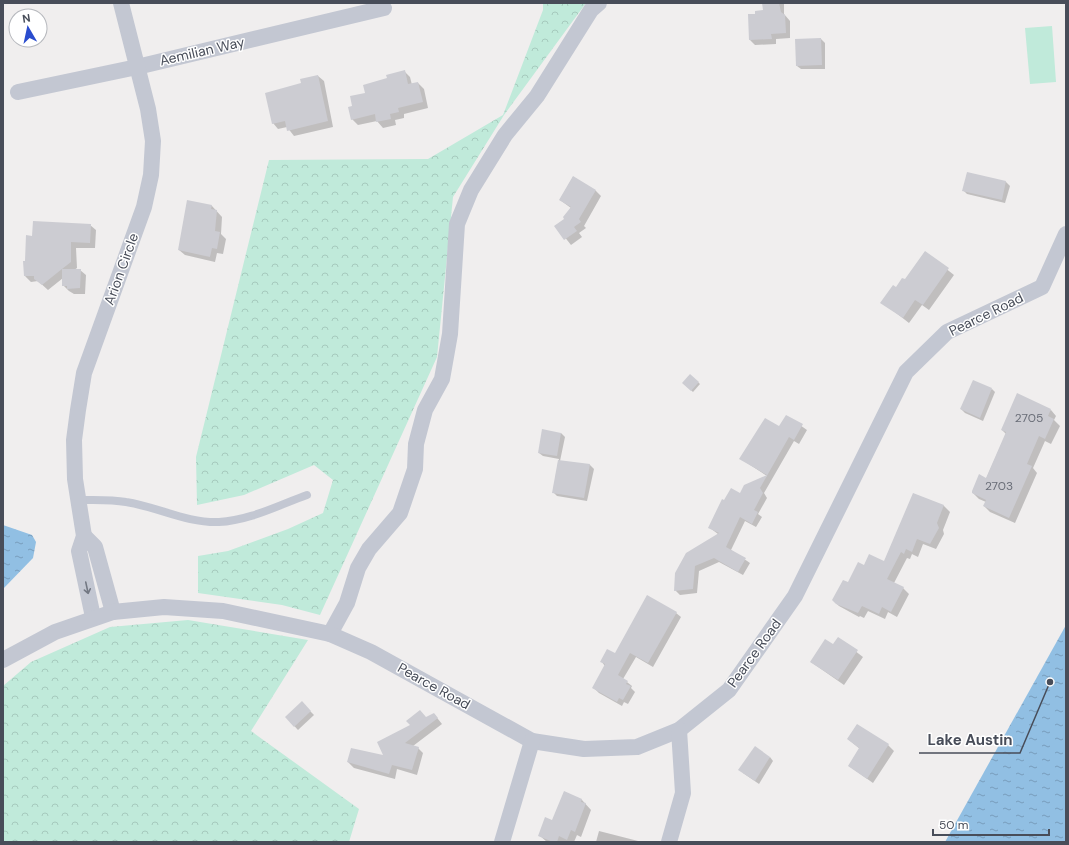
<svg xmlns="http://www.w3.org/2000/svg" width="1069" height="845" font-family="'DM Sans',sans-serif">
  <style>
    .forest { fill: url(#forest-crowns) }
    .garden { fill: #c0eada }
    .water { fill: url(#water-ripples) }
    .shadow { fill: #0003 }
    .building { fill: #ccccd2 }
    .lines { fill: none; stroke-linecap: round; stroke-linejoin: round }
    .service { stroke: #c3c7d2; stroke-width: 8 }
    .minor { stroke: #c3c7d2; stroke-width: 16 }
    .oneway { stroke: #737883 }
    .labels { text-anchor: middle; stroke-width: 3; stroke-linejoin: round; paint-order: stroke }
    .number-label { font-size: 12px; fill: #696d77 }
    .street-label { font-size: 14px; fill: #484d59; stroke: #fff }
    .leader { fill: none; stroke: #484d59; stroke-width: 1.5 }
    .callout-dot { fill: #484d59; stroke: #fff; stroke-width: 1.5 }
    .callout-label { font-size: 15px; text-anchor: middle; font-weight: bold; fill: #484d59; stroke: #fff; stroke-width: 3; stroke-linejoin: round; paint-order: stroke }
  </style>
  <defs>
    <pattern id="forest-crowns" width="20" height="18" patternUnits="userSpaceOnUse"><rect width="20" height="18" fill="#c0eada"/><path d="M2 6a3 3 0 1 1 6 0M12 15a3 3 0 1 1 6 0" fill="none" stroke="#a6cabd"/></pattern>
    <pattern id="water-ripples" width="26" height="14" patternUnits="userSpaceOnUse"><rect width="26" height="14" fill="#91bfe3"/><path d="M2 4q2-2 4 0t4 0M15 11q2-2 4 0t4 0" fill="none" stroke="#789dbb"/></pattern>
  </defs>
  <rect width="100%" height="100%" fill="#f0eeee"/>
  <g class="forest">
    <polygon points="543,3 586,3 504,115 453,197 437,357 320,615 282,605 198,593 198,556 228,551 288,529 323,513 333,480 314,465 244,495 197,505 196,457 269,160 428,159 503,115 543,10"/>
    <polygon points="188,620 308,640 251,731 359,809 349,842 3,842 3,686 31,662 110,627"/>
  </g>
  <polygon class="garden" points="1052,26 1056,82 1030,84 1025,28"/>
  <g class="water">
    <polygon points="3,525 32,535 36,542 33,558 3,589"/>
    <polygon points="1066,625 1066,842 945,842"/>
  </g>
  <g class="shadow">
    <polygon points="763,3 784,3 784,14 790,21 790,38 776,39 776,44 755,45 750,40 756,14 764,11"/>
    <polygon points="821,39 825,43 825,69 801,69 797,66"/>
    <polygon points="404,71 410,77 412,85 418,83 424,89 428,108 404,114 404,118 395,120 396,125 383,128 377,121 358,125 352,119 353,106 366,93"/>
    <polygon points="318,76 324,81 333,127 294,136 287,127 278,129 273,123"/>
    <polygon points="968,173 1006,182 1010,186 1005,203 967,194 963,190"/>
    <polygon points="573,177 596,191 601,196 584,226 586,228 579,233 582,237 571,245 556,226 566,219 571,208 560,200"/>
    <polygon points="188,202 212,206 222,217 221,234 226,239 223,254 217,253 215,262 185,255 179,250"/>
    <polygon points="90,225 96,230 95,248 76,248 77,268 74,270 80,270 86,275 85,294 74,294 69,291 63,285 63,278 48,290 38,281 31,282 25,276 26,262 33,237"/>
    <polygon points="925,252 954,275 929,310 922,305 909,323 882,302 905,281"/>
    <polygon points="690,375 700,384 693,392 683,383"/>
    <polygon points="992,389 995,392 983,421 965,413 961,409"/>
    <polygon points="1051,410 1056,416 1054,420 1060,426 1051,444 1045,441 1033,468 1037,473 1015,523 990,512 984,506 986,502 979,499 973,493 986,479 1006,434 1002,430"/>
    <polygon points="787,416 807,430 799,444 794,441 764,493 767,498 758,514 762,517 756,527 745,521 731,550 750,563 743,575 719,562 699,571 697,593 680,595 675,590 718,534 710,528 724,501 741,494 745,486 767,476 741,459 780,428"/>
    <polygon points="561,433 565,437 560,461 590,465 594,469 587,501 557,496 553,492 559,459 543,456 539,453"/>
    <polygon points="914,494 944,506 950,512 943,530 944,534 936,549 923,544 918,557 912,554 910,559 907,558 894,583 903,588 909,594 897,617 888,612 885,619 868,611 864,618 860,616 859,617 839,606 833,600 864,566 885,563"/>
    <polygon points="676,613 681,617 653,667 636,657 623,679 632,686 631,688 635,692 628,704 624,702 622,706 599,693 594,688 605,666 601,661 615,654"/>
    <polygon points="838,638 863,657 844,685 811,662 833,646"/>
    <polygon points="302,703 314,715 298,730 286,717"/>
    <polygon points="434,714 442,724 413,746 418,748 423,753 417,775 397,769 395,779 354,768 348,762 384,756 427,718"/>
    <polygon points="857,725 888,745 894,751 873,783 849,766 860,749 848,739"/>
    <polygon points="770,757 773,761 759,784 743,773"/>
    <polygon points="565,792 582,800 591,810 581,837 577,835 574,842 547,842 539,835 553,822"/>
    <polygon points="599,831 642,842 596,842"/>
  </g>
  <g class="building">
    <polygon points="762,3 779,3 781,12 785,15 786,33 771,34 772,39 749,40 748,14 755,14 755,11 763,10"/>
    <polygon points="821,38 822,65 796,66 795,39"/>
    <polygon points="405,70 408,84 418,82 423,102 398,108 399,112 390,114 391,119 376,122 375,114 351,120 348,107 352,106 350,96 365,93 363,85 387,78 386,75"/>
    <polygon points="318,75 328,121 287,131 285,121 272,124 265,93 301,83 300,79"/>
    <polygon points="967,172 1006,181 1002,200 962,191"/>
    <polygon points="573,176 596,190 579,219 581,222 574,227 577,231 564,240 554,226 564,219 563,217 571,207 559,200"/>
    <polygon points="187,200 212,205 211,209 217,210 215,231 220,232 217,249 212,248 210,257 178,250"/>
    <polygon points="33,221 91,224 90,243 71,242 71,262 62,269 81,269 80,288 67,289 67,286 62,286 62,269 42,285 34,279 34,276 24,276 23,261 25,261 26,235 32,236"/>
    <polygon points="925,251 949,268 923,305 915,300 903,318 880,303 893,285 896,287 902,278 905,279"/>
    <polygon points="690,374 699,382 691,391 682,383"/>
    <polygon points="973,380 992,388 980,418 960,409"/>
    <polygon points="1017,393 1051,409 1048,416 1054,419 1045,439 1039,436 1027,464 1032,466 1009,518 983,506 986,500 972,493 972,491 979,474 986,478 1006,432 1001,430"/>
    <polygon points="786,415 803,424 794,440 789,437 760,488 763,493 754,510 758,512 752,524 740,517 726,547 746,558 738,572 714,558 695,566 693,589 674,591 675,573 686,553 719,533 708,528 722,499 724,500 731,488 740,493 744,485 767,475 739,459 765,418 779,426"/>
    <polygon points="542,429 561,433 557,456 538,453"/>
    <polygon points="558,460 590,464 584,498 552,493"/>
    <polygon points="913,493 944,505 937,523 939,528 930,544 917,539 912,552 906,549 904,554 901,552 887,579 904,587 891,612 882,607 879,614 862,606 858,613 836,604 832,600 843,580 848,582 858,562 864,565 869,554 884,561"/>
    <polygon points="647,595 677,612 648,663 630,653 618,675 628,681 626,684 631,686 623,700 619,698 617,702 592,688 605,664 600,662 607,649 615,653"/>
    <polygon points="838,637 858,650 838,680 810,662 825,639 833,644"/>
    <polygon points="302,701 311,711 294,727 285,717"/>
    <polygon points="420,710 426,717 434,713 438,718 405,743 419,747 412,770 392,765 389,774 347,762 351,748 383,755 377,742 410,725 406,721"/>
    <polygon points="857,724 889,744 867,779 848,766 859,748 847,739"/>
    <polygon points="755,746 770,757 755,781 738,770"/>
    <polygon points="564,791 582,799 581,802 586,803 575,832 571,830 567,840 559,836 557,842 553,842 538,836 545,817 552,820"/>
  </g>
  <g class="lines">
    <path class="service" d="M77,500C94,500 110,499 126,502C158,507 186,523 219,522C248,521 279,505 307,495"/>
    <g class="minor">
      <polyline points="18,92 137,67 384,8"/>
      <polyline points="84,536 95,547 113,612"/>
      <polyline points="93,617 79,551 84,536 75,479 74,440 78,410 84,373 144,207 151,175 153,141 148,109 121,3"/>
      <polyline points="330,634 347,603 358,568 369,549 400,513 415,469 416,444 425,410 442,379 450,334 457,224 471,190 505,135 537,96 591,10 599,3"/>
      <polyline points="3,660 55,632 113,612 164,607 223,611 330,634 371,652 532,741 584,749 637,747 679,730 729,690 795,596 906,372 947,332 1042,287 1066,234"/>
      <polyline points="502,842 532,741"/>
      <polyline points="669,842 683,793 679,730"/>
    </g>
  </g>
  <defs><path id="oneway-shaft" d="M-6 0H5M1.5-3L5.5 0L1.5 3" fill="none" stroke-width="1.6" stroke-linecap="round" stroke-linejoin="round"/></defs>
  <use class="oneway" href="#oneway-shaft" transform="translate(87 588) rotate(78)"/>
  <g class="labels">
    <g class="number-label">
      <text x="1029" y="422">2705</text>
      <text x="999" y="490">2703</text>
    </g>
    <g class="street-label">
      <text transform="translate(202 51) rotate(-13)" y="5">Aemilian Way</text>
      <text transform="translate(121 269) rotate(-70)" y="5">Arion Circle</text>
      <text transform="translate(986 314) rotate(-26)" y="5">Pearce Road</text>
      <text transform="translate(754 653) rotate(-54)" y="5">Pearce Road</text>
      <text transform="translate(434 686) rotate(29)" y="5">Pearce Road</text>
    </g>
  </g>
  <path class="leader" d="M1050 682L1020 753H919"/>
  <circle class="callout-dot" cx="1050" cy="682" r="4"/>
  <g class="callout-label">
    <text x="970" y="745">Lake Austin</text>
  </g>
  <rect width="1069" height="845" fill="none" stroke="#484d59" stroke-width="8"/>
  <g transform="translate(28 28) rotate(351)"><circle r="19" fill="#ffffff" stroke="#b6b8bd"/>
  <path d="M0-3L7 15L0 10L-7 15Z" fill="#2a4cce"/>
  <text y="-6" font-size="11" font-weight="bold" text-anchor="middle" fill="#484d59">N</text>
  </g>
  <path d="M933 829v6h116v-6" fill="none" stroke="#484d59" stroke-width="2"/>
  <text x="939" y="829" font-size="12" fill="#484d59" stroke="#ffffff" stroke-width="3" paint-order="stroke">50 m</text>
</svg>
